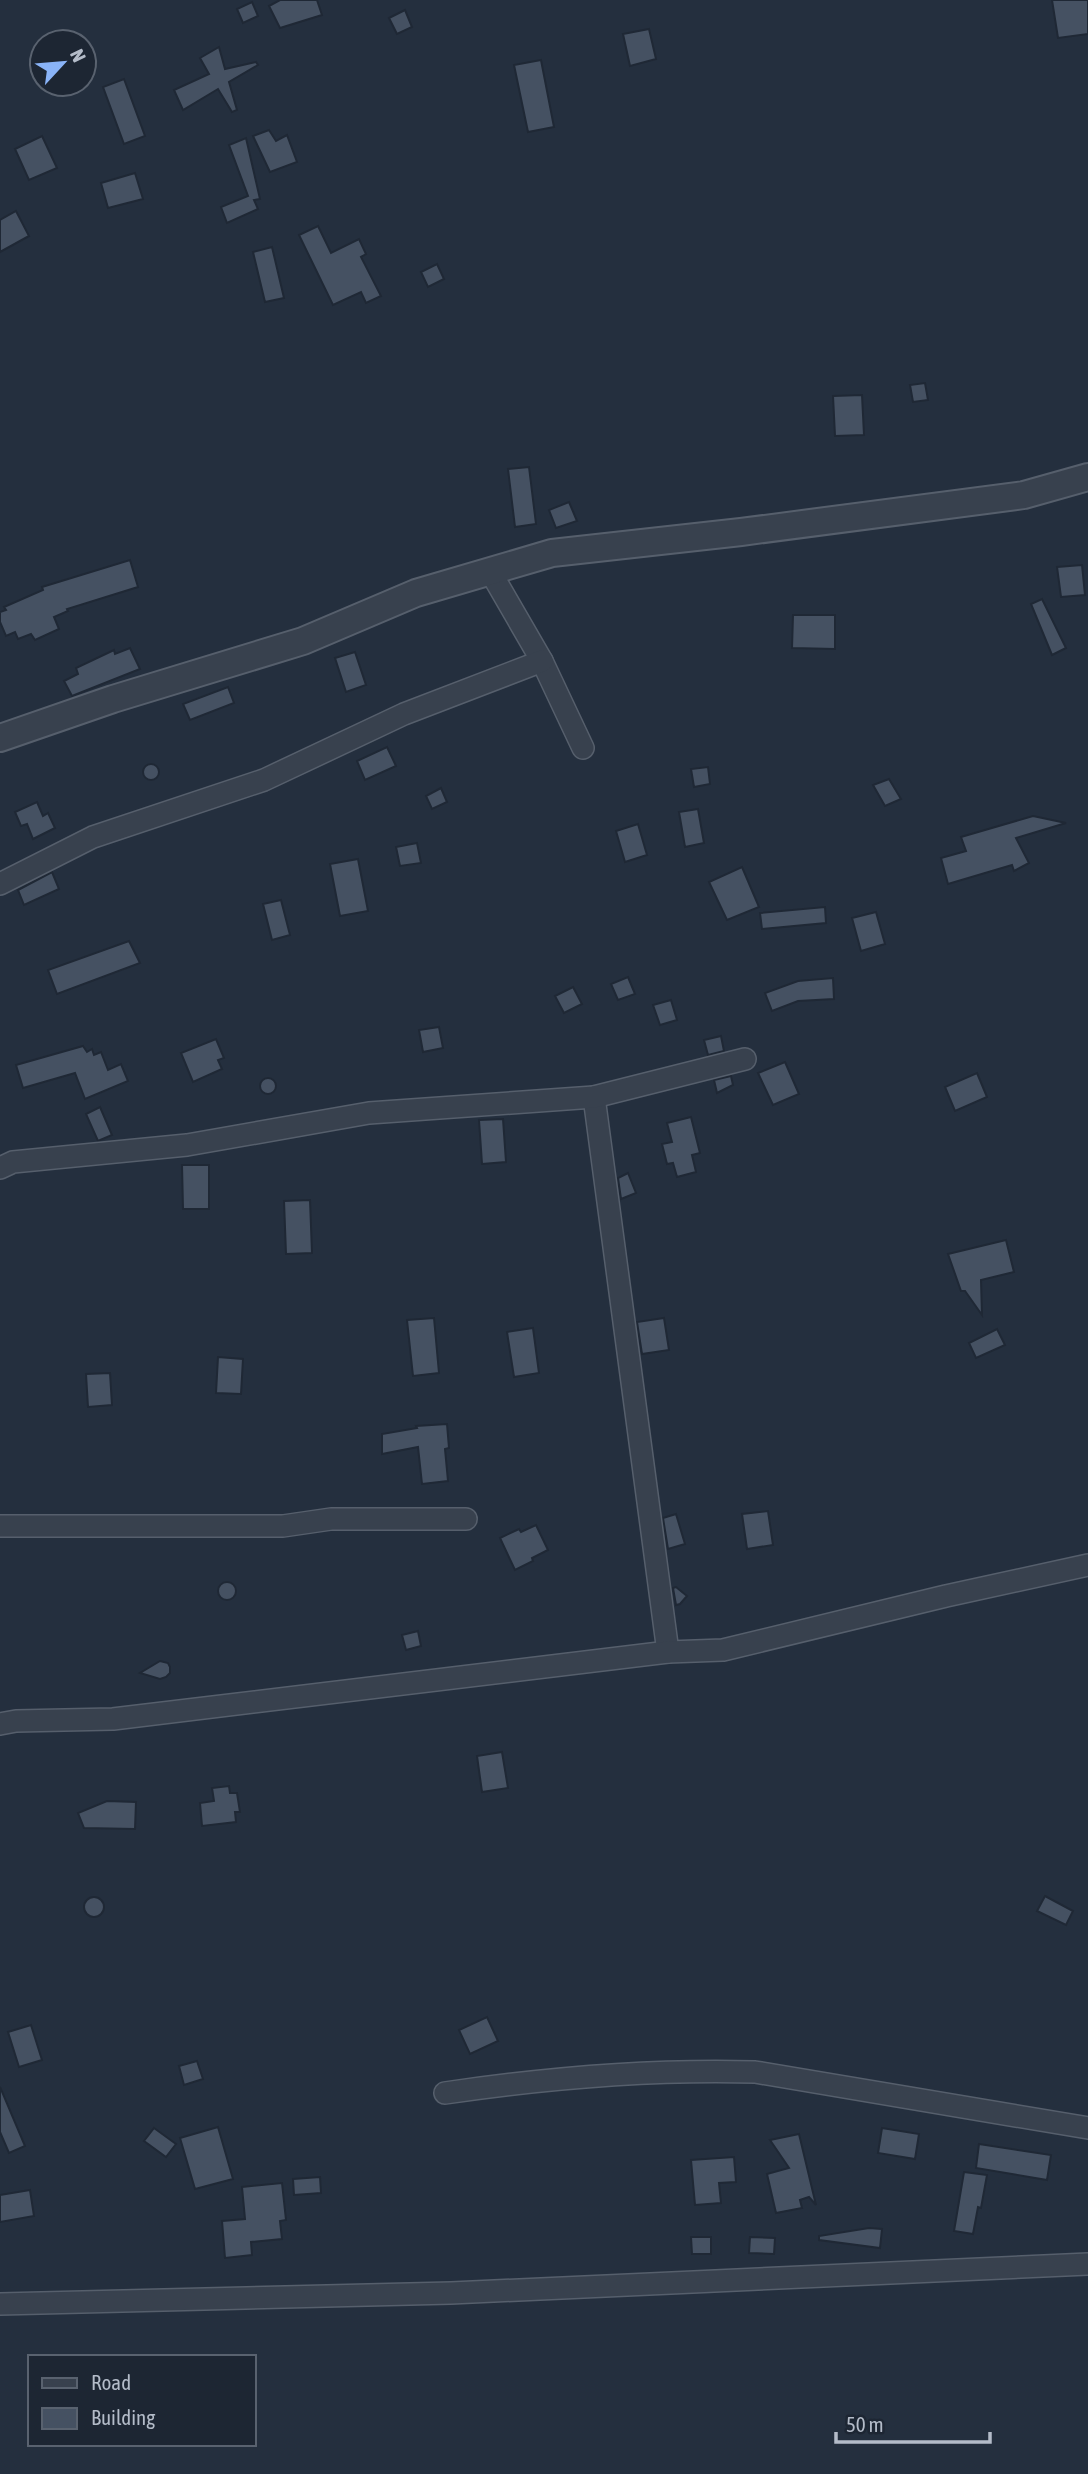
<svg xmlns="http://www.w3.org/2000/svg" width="1088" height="2474" font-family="'Asap Condensed',sans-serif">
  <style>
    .building { fill: #455162; stroke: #1f2835; stroke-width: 2 }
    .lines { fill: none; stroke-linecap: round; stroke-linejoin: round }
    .minor-casing { stroke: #565f6c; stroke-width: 24 }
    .tertiary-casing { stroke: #565f6c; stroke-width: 30 }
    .minor { stroke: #38414e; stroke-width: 21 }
    .tertiary { stroke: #38414e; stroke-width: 26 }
  </style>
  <rect width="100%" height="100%" fill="#242f3e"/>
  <g class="building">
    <polygon points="280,0 317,0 322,15 280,28 269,6"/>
    <polygon points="1052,0 1088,0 1088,34 1058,38"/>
    <polygon points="252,2 258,16 243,23 237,9"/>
    <polygon points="405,10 412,27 397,34 389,18"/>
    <polygon points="649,29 656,59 630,66 623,34"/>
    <polygon points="219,47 225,69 256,62 258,65 229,82 237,110 232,112 218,89 183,110 174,90 209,74 200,58"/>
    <polygon points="541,60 554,127 528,132 514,65"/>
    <polygon points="124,79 145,136 124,144 103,87"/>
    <polygon points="269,130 276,141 287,135 297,162 270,172 253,136"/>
    <polygon points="42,136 57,168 29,180 15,149"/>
    <polygon points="246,138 260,199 254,200 258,209 227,223 221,207 248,196 229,145"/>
    <polygon points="135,173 143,199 108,208 101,183"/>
    <polygon points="16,211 29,236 0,252 0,220"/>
    <polygon points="318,226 331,253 359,239 366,254 361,257 381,296 366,303 361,292 333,305 299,235"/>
    <polygon points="272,247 284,298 265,302 253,252"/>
    <polygon points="437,264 444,279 428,287 421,272"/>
    <polygon points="925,383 928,400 913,402 910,385"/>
    <polygon points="862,395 864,435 835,436 833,396"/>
    <polygon points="529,467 536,524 515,527 508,469"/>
    <polygon points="569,502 577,521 556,528 549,510"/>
    <polygon points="130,560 138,587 67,609 68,611 54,617 59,629 35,640 31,634 18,639 15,632 6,636 0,622 0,612 6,610 4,607 43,590 42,587"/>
    <polygon points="1082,565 1085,595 1061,597 1057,567"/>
    <polygon points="1042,599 1066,648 1052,655 1031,604"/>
    <polygon points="793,615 835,615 835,649 792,648"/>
    <polygon points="130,648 140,669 72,696 64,681 78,674 76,668 114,650 115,654"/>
    <polygon points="355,652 366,685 346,692 335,658"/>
    <polygon points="228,687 234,703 190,720 183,704"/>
    <polygon points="387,747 396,766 365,780 357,761"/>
    <circle cx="151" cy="772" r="8"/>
    <polygon points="708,767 710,784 694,787 691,769"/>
    <polygon points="889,779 901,799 885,806 873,785"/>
    <polygon points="441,788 447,802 432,809 426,796"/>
    <polygon points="37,802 43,816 48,813 55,828 33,839 27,824 21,826 15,812"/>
    <polygon points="698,809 704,843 685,847 679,812"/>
    <polygon points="1033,816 1066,823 1016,838 1029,863 1014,871 1012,865 948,884 941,858 966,851 961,837"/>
    <polygon points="638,824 647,855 625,862 616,831"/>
    <polygon points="417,843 421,863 400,866 396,847"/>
    <polygon points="358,859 368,911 340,916 330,864"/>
    <polygon points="742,867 759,907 727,920 709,882"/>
    <polygon points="52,872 59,889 24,905 18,890"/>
    <polygon points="281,900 290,935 272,940 263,904"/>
    <polygon points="825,907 826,923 762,929 760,913"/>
    <polygon points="876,912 885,944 861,951 852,918"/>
    <polygon points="129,941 140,963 57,994 48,970"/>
    <polygon points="628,977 635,994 618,1000 611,984"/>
    <polygon points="833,978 834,999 798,1001 772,1011 765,993 798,981"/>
    <polygon points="573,987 582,1004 564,1013 555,996"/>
    <polygon points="671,1000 677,1020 660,1025 653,1005"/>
    <polygon points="439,1027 443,1048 423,1052 419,1030"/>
    <polygon points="721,1036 724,1051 708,1055 704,1040"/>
    <polygon points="216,1039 224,1058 218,1060 222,1069 193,1082 181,1053"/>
    <polygon points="83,1046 87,1052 92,1049 94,1055 101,1052 108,1070 121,1064 128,1081 85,1099 75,1073 23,1088 16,1065"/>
    <polygon points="785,1062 799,1094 773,1105 758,1073"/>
    <polygon points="977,1073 987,1097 955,1111 945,1087"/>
    <polygon points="731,1076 733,1085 717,1093 714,1080"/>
    <circle cx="268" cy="1086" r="8"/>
    <polygon points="100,1107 112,1135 98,1141 86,1114"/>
    <polygon points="691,1117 700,1153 692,1155 696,1172 677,1177 673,1163 667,1164 662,1144 672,1142 667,1123"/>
    <polygon points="503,1119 506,1162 482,1164 479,1120"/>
    <polygon points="182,1165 209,1165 209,1209 183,1209"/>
    <polygon points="628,1173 636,1193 621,1199 618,1178"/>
    <polygon points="310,1200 312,1253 286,1254 284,1201"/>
    <polygon points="1006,1240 1014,1272 981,1280 982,1315 965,1291 961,1291 948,1254"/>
    <polygon points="434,1318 439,1373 413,1376 407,1320"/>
    <polygon points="664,1318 669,1350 642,1354 637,1322"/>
    <polygon points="533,1328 539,1373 514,1377 507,1332"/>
    <polygon points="997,1329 1005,1345 976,1358 969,1343"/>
    <polygon points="218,1357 243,1359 241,1394 216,1393"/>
    <polygon points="110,1373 112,1405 88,1407 86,1374"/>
    <polygon points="447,1424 449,1448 445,1449 448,1481 422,1484 418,1447 382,1454 382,1434 417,1428 416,1426"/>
    <polygon points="768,1511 773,1545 747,1549 742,1514"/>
    <polygon points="676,1514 685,1544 668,1549 663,1518"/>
    <polygon points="536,1525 548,1550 532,1558 533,1561 515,1570 500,1538 519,1529 521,1532"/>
    <circle cx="227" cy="1591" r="9"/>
    <polygon points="676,1587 687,1596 680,1604 676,1605 673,1588"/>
    <polygon points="418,1631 421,1646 406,1650 402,1635"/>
    <polygon points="160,1661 168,1663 170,1667 170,1673 166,1677 160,1679 140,1673"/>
    <polygon points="502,1752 508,1788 482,1792 477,1756"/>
    <polygon points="229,1786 230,1793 237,1793 240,1812 235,1812 236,1822 202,1826 200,1803 214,1801 212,1788"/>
    <polygon points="107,1801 136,1802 135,1829 84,1828 78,1813"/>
    <polygon points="1045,1896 1073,1911 1066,1925 1037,1911"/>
    <circle cx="94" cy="1907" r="10"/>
    <polygon points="487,2017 498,2041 470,2054 459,2030"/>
    <polygon points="31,2025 42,2060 19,2067 8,2032"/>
    <polygon points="197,2061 203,2079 184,2085 179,2066"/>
    <polygon points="0,2087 25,2146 9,2153 0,2132"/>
    <polygon points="218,2127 233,2179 195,2189 180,2138"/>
    <polygon points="154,2128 176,2144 166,2157 144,2141"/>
    <polygon points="882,2128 919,2134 915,2159 878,2153"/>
    <polygon points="799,2134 816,2205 809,2197 800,2200 802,2208 776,2213 767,2174 789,2168 770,2140"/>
    <polygon points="979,2144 1051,2155 1047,2180 976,2168"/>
    <polygon points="734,2157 736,2182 719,2183 721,2203 695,2205 691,2160"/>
    <polygon points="964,2172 987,2175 981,2208 978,2207 973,2234 954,2231"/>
    <polygon points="320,2177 321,2193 294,2195 293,2179"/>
    <polygon points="282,2183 286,2220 280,2221 282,2239 251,2242 252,2255 225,2258 222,2221 245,2219 242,2187"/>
    <polygon points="30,2190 34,2216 0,2222 0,2195"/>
    <polygon points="869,2228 882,2229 880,2248 819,2240 819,2236"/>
    <polygon points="691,2237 711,2237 711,2254 692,2254"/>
    <polygon points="750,2237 775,2238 774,2254 749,2253"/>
  </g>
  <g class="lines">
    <defs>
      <g id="minor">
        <polyline points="490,571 542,661 583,748"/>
        <polyline points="0,884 93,837 264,780 404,714 542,661"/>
        <polyline points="594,1097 668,1652"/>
        <polyline points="0,1168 13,1162 187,1145 369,1113 594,1097 745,1059"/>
        <polyline points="0,1526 283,1526 331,1519 466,1519"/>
        <polyline points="0,1724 16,1721 113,1719 668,1652 723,1650 946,1596 1088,1565"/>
        <path d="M445,2093C547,2078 651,2069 755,2072L1088,2128"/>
        <polyline points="0,2304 451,2293 1088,2264"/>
      </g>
      <polyline id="tertiary" points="0,738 113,699 303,641 416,593 552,553 741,532 1024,495 1088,477"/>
    </defs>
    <use href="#minor" class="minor-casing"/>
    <use href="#tertiary" class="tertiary-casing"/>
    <use href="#minor" class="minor"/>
    <use href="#tertiary" class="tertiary"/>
  </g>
  <rect x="28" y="2355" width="228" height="91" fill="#1d2633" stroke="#59626f" stroke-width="2"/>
  <rect x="42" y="2378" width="35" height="10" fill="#38414e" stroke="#59626f" stroke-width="2"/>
  <text x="91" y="2390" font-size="21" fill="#b4bcc9">Road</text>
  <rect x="42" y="2408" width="35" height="21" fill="#455162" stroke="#59626f" stroke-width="2"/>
  <text x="91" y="2425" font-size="21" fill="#b4bcc9">Building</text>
  <g transform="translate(63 63) rotate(64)"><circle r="33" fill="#1d2633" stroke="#59626f" stroke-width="2"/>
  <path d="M0-5L12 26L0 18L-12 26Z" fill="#8ab4f8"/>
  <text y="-10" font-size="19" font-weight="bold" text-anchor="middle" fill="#b4bcc9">N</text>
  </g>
  <path d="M836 2432v10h154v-10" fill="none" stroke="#b4bcc9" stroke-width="3.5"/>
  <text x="846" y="2432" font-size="21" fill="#b4bcc9" stroke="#1d2633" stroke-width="5" paint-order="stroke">50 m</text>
</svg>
